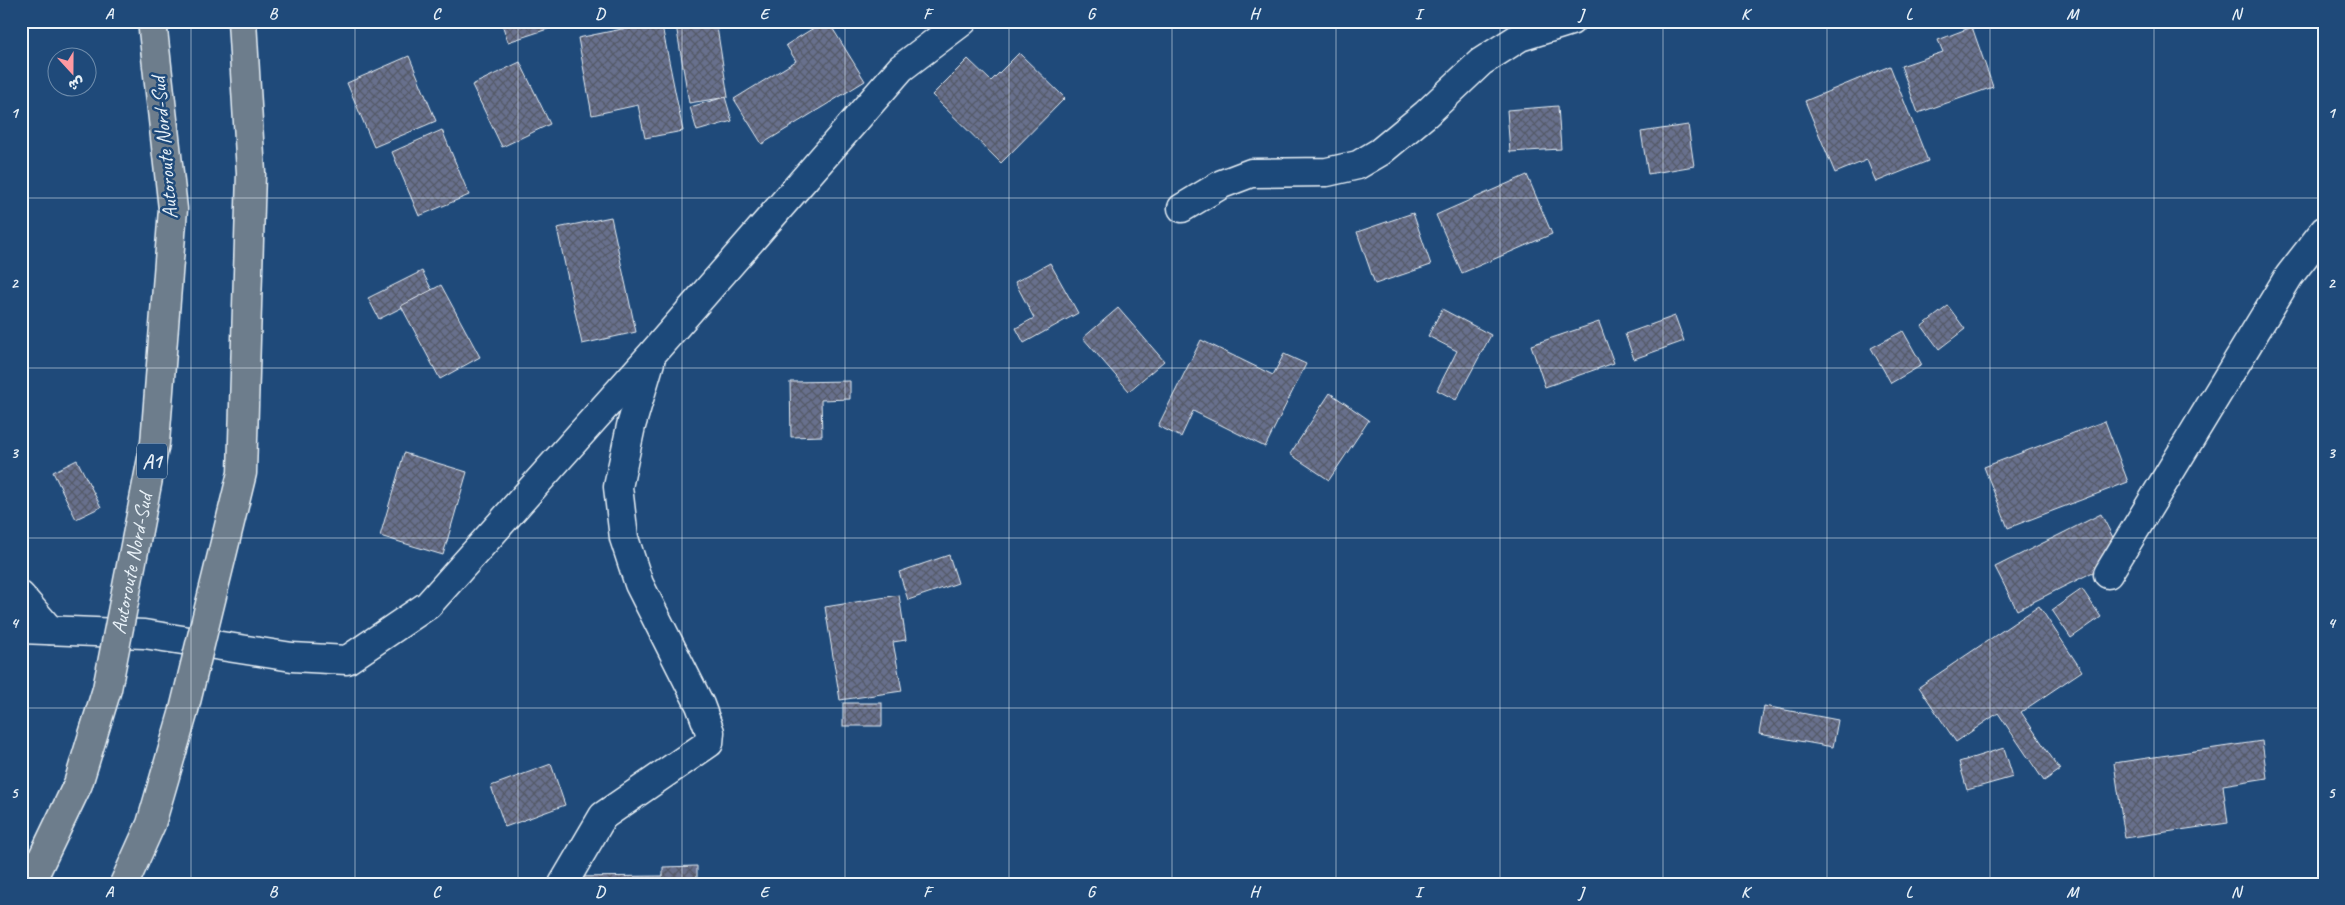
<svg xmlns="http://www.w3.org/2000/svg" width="2345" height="905" font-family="Caveat,'Playpen Sans Arabic',sans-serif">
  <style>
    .building { fill: url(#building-cross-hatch); stroke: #e8f1f8 }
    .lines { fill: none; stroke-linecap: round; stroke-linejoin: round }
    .minor-casing { stroke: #e8f1f8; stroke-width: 31 }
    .minor { stroke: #1f4a7a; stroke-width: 28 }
    .highway-bridge-casing { stroke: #e8f1f8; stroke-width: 31; stroke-linecap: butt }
    .highway-bridge { stroke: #6d7d8c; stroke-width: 28 }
    .grid { fill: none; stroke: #e8f1f8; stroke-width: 1; stroke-opacity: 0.55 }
    .labels { text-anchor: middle; stroke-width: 5; stroke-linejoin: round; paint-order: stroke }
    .shield { fill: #1f4a7a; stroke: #acbfd2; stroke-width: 1 }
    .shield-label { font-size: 20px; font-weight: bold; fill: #e8f1f8 }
    .street-label { font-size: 21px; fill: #e8f1f8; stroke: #1f4a7a }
    .neatline { fill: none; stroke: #e8f1f8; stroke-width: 2 }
    .grid-label { font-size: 16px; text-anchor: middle; font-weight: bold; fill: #e8f1f8 }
  </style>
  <defs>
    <pattern id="building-cross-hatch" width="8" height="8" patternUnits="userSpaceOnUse" patternTransform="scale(1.25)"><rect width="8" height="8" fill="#686f8d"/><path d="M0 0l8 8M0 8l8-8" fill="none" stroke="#555a68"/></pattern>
  </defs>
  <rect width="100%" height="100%" fill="#1f4a7a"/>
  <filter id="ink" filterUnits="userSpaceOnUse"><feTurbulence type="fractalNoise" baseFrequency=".02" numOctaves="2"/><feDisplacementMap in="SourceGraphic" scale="10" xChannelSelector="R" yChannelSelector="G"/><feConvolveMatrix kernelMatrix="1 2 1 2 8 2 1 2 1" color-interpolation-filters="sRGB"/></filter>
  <g filter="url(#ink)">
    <g class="building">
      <polygon points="501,21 569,21 569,22 508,42"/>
      <polygon points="661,21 683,131 645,138 638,105 592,115 578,38"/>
      <polygon points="697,21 716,21 728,97 689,103 676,25"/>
      <polygon points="825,21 828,21 865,81 762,144 734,99 796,61 786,45"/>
      <polygon points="1972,27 1993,87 1918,113 1901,66 1943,52 1938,40"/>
      <polygon points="1019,53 1065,98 1001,163 932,95 968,59 991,81"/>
      <polygon points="409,56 436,121 374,147 347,83"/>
      <polygon points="520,62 550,124 502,147 472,85"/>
      <polygon points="1890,66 1928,161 1876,182 1867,160 1835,173 1805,101"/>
      <polygon points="725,97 732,121 697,131 690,107"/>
      <polygon points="1558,106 1561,149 1510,152 1507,110"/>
      <polygon points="1688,125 1694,166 1648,174 1641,132"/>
      <polygon points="442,130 469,195 419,216 392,152"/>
      <polygon points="1527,175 1552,234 1462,273 1436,215"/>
      <polygon points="1413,213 1431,265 1375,284 1357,232"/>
      <polygon points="611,217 636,332 582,344 557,228"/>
      <polygon points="1050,263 1078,313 1024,343 1016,328 1034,318 1015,282"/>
      <polygon points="422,271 433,292 379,319 368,298"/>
      <polygon points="441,285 480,357 440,379 401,306"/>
      <polygon points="1948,306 1965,329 1939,349 1922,326"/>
      <polygon points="1118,308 1164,361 1129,391 1083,338"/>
      <polygon points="1442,309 1491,335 1456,400 1437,390 1457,351 1428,336"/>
      <polygon points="1675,316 1684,341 1634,359 1625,334"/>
      <polygon points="1599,322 1614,363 1545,387 1531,345"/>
      <polygon points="1903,331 1922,365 1891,383 1871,348"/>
      <polygon points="1201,340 1273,375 1284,354 1306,364 1265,447 1193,411 1181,437 1158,426"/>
      <polygon points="850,381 850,399 821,400 822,436 791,437 790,382"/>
      <polygon points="1330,393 1369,420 1329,480 1290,454"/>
      <polygon points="2105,421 2128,482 2008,528 1984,467"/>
      <polygon points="404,453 467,472 443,555 380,536"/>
      <polygon points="77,460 101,507 76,519 53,472"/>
      <polygon points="2101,514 2123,557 2017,610 1995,567"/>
      <polygon points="949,555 958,583 908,600 899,572"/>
      <polygon points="2082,589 2101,617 2071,638 2052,610"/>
      <polygon points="899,595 906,640 893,642 902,691 840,700 825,607"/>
      <polygon points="2039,606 2082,671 2021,712 2060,770 2044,781 1998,713 1956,742 1919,687"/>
      <rect x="843" y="703" width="39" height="23"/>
      <polygon points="1764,706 1838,720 1833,747 1759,734"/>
      <polygon points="2262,741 2267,778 2223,785 2228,823 2125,838 2114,763"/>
      <polygon points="2004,748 2013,777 1967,790 1959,762"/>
      <polygon points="551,764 565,805 505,827 491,786"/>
      <polygon points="697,866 697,883 730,884 573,884 573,877 663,876 663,867"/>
    </g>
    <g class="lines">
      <defs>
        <g id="minor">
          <polyline points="1182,208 1222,184 1251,173 1327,172 1358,165 1380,152 1426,114 1481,62 1520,37 1571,21"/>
          <polyline points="2108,574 2289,276 2324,231"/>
          <polyline points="21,596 50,630"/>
          <polyline points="21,629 144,634 292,657 347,660 428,605 652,354 901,68 963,21"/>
          <polyline points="563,884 603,816 709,743 710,732 700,705 639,584 624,538 618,487 631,426 650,362"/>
        </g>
      </defs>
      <use href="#minor" class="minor-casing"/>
      <use href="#minor" class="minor"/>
      <defs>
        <g id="highway-bridge">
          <path id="s1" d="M30,884L78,784L107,689L155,443L173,209L152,21"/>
          <polyline points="124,884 151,824 183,714 242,473 251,173 242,21"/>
        </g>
      </defs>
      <use href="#highway-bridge" class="highway-bridge-casing"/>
      <use href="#highway-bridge" class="highway-bridge"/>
    </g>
  </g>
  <path class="grid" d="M191,21V884M355,21V884M518,21V884M682,21V884M845,21V884M1009,21V884M1172,21V884M1336,21V884M1500,21V884M1663,21V884M1827,21V884M1990,21V884M2154,21V884M21,198H2324M21,368H2324M21,538H2324M21,708H2324"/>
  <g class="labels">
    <rect class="shield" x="137" y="443.5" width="30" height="35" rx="4"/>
    <g class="shield-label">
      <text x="152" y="468">A1</text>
    </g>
    <g class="street-label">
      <text transform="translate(164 148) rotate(-95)" y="7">Autoroute Nord-Sud</text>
      <text dy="7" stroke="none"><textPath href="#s1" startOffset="338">Autoroute Nord-Sud</textPath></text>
    </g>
  </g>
  <rect width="2345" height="905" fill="none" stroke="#1f4a7a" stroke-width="55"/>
  <g transform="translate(72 72) rotate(159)"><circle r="24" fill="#1f4a7a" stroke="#6f8dac"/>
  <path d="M0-4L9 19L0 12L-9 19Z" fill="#ff9aa2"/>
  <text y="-8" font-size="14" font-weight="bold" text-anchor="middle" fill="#e8f1f8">ش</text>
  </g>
  <rect x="28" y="28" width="2290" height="850" class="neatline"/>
  <g class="grid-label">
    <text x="109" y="19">A</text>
    <text x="273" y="19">B</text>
    <text x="436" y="19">C</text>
    <text x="600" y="19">D</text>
    <text x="764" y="19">E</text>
    <text x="927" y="19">F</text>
    <text x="1091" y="19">G</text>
    <text x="1254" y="19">H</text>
    <text x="1418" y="19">I</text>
    <text x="1581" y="19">J</text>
    <text x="1745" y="19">K</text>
    <text x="1909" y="19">L</text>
    <text x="2072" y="19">M</text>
    <text x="2236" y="19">N</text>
    <text x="14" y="118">1</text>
    <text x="2331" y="118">1</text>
    <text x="14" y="288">2</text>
    <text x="2331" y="288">2</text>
    <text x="14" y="458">3</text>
    <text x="2331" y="458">3</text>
    <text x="14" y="628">4</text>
    <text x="2331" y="628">4</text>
    <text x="14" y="798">5</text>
    <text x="2331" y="798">5</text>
    <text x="109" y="897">A</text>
    <text x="273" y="897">B</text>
    <text x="436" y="897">C</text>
    <text x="600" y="897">D</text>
    <text x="764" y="897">E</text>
    <text x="927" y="897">F</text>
    <text x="1091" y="897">G</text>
    <text x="1254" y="897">H</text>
    <text x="1418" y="897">I</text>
    <text x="1581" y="897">J</text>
    <text x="1745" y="897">K</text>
    <text x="1909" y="897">L</text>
    <text x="2072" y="897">M</text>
    <text x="2236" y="897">N</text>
  </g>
</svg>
